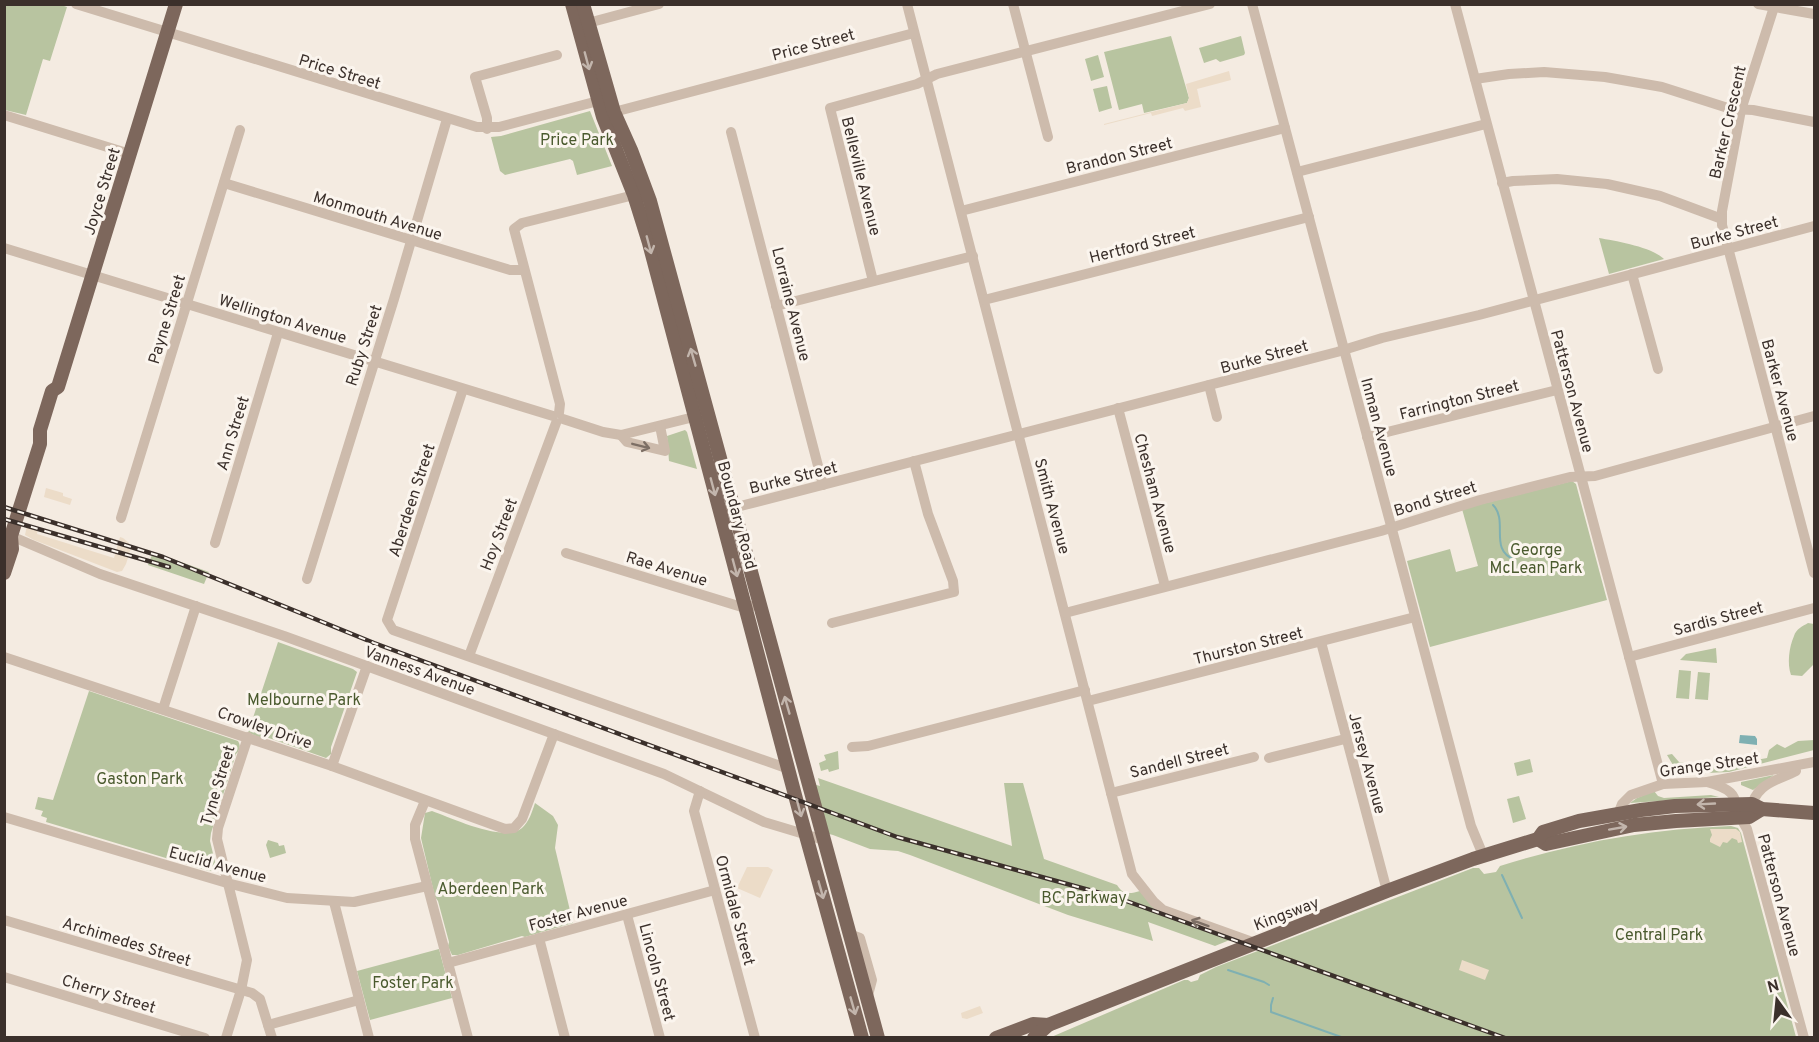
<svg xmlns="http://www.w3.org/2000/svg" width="1819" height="1042" font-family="Overpass,sans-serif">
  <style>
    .green { fill: #b8c4a0 }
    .plaza { fill: #ecdcc8 }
    .water { fill: #7fb0b2 }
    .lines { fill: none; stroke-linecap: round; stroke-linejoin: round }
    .stream { stroke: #7fb0b2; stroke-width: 2 }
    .minor { stroke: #cdbbac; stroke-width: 10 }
    .major { stroke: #7d675c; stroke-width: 14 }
    .rail-casing { stroke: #3b302b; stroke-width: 4.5 }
    .rail { stroke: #fbf5ee; stroke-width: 2; stroke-dasharray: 7; stroke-linecap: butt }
    .oneway { stroke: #c2b5ac }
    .oneway2 { stroke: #7d6f65 }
    .labels { text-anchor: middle; stroke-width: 6; stroke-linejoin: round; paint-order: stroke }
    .street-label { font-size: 16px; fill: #3b302b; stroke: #fbf5ee }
    .park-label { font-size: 16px; fill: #4a5a2e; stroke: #fbf5ee }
  </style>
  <rect width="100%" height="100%" fill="#f4ebe1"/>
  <g class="green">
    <polygon points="58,4 67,7 50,61 43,59 26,115 5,110 4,5"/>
    <polygon points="1171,36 1189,98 1187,103 1144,113 1142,104 1119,110 1104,52"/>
    <polygon points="1241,36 1245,53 1244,55 1220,62 1216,59 1204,63 1199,48"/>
    <polygon points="1098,55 1104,77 1091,81 1085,59"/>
    <polygon points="1107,86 1112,108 1099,112 1093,89"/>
    <polygon points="590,111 612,166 577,175 573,161 570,159 505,175 500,171 491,137 501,136"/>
    <path d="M1599,238C1616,241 1652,247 1664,259L1609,274Z"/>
    <polygon points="685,430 687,432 697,469 669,461 667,436"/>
    <polygon points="1572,481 1576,484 1607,600 1430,647 1407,561 1450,549 1456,572 1478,566 1462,509"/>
    <polygon points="153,552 209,572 204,584 148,565"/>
    <path d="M1808,623L1814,624V664L1802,676L1791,675C1787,664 1789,647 1794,636C1796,629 1803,626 1808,623Z"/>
    <polygon points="278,642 353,669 357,672 331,747 331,754 326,758 266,737 262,738 248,733"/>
    <polygon points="1716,648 1717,663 1680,660 1686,654"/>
    <polygon points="1679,670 1691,671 1689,699 1676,698"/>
    <polygon points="1698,672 1710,673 1708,700 1695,699"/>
    <path d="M89,691L238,741C241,746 240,750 236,754L211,833L210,841L216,866L213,871H209L46,822L47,818L41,816L43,811L35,809L38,797L53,800Z"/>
    <path d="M1814,740V750L1729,772L1684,774L1676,770L1667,755L1672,754L1679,762C1709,768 1738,764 1767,758L1769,750L1777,744L1785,748L1798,741Z"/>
    <polygon points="838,751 839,769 829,772 828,769 821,771 819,763 826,760 824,755"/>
    <polygon points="1530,759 1533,772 1517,776 1514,763"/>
    <polygon points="1774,775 1753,790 1741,785 1741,782"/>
    <path d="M818,778L1012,846L1004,783H1023L1044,859L1117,885C1123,895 1130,894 1140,891L1146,898L1232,939L1215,946L1148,922L1153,941L1068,915L910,855L898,851L870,849L833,835L829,834L813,784L820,786Z"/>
    <polygon points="1654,791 1658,796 1664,798 1711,795 1719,797 1630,803 1637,798"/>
    <polygon points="1519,796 1526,819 1513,823 1507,799"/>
    <path d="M535,803L553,816L558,825L555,848L573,923L525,937L522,936L458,955H452L448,946L449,942L438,901L435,897L421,838L425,813L432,811C452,818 504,843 522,828C529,822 532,812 535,803Z"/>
    <path d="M1731,826L1738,828L1741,833L1796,1037L1049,1038L1184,980H1188L1191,982L1198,980L1200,975L1216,967L1473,868H1479L1484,874L1496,872L1500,866C1577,842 1650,829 1731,826Z"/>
    <polygon points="268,840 278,843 279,846 284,845 286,853 270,858 266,845"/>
    <polygon points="439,949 452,998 370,1020 357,971"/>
  </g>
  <g class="plaza">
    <polygon points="1229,71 1231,80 1197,89 1201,107 1185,111 1183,108 1152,116 1151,113 1104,125 1104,124 1187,103 1189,98 1186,84"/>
    <polygon points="46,488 63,493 63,496 72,499 70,505 44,497"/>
    <polygon points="27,525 38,528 37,534 114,558 120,537 123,538 129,543 131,548 126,564 122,571 117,572 34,540 25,535"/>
    <polygon points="1710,829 1736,829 1740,832 1742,842 1738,843 1737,840 1732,838 1727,843 1723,842 1720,847 1710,842 1710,839 1712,835"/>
    <polygon points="747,867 768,867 773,870 760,898 737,888"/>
    <polygon points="1462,960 1489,970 1485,980 1459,970"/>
    <polygon points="980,1006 983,1013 967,1019 962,1018 961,1013"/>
  </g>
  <polygon class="water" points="1740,735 1755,736 1757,739 1757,745 1739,743"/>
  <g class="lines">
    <g class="stream">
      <path d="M1493,505C1509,521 1488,550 1515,560"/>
      <polyline points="1502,875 1522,918"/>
      <polyline points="1228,970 1264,982 1269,985"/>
      <polyline points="1273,998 1271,1005 1271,1012 1344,1038"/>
    </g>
    <g class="minor">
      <polyline points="76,4 477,127 499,127 598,101"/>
      <polyline points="907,4 1132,874 1154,902 1163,910 1255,943"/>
      <polyline points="1013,4 1048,137"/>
      <polyline points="1252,4 1471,826 1483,855"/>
      <polyline points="1455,4 1663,784"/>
      <polyline points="1758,4 1814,14"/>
      <polyline points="1775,4 1741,110 1722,211 1722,225 1814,573"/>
      <polyline points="588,23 659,4"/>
      <polyline points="1475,79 1509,74 1544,72 1605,77 1662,87 1731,109 1753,110 1814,122"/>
      <polyline points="614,112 914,33"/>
      <polyline points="4,115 130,154"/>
      <polyline points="487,129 487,118 475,77 557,55"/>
      <polyline points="731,132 823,485"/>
      <polyline points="1297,172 1486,124"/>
      <polyline points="224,183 510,270 524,270"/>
      <polyline points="1502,183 1513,181 1557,179 1607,184 1660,196 1722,219"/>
      <polyline points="961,211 1285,128"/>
      <polyline points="4,248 553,416"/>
      <polyline points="1632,274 1658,369"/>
      <polyline points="873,281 830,108 917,84 937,74 1210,4"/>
      <polyline points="984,300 1309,217"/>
      <polyline points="776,306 973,256"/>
      <polyline points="1209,385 1217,417"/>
      <polyline points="463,389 387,620 393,630 789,769"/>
      <polyline points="1118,408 1165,586"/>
      <polyline points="559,413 560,404 514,229 522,223 634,195"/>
      <polyline points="563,419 603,432 621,435 702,415"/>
      <polyline points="621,435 627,442 665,451 660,426"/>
      <polyline points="1367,437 1557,390"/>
      <polyline points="729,509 1337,352 1382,338 1479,315 1814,226"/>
      <polyline points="121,518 240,130"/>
      <polyline points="4,533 100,574 284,636 664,774 764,822 824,840"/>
      <polyline points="215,543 278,333"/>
      <polyline points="566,553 745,608 759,604"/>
      <polyline points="307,579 394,299 447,119"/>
      <polyline points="1065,613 1381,531 1480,500 1570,477 1595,476 1814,416"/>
      <polyline points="832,623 954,592 953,581 928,514 914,461"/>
      <polyline points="1321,642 1387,891"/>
      <polyline points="469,656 556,423"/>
      <polyline points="4,657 332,766 505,829 514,828 522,819 554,734"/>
      <polyline points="1629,657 1814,608"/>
      <polyline points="1088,701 1415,617"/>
      <polyline points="163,709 196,606"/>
      <polyline points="852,747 868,746 1085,690"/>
      <polyline points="1269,758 1345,739"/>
      <polyline points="332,766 367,666"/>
      <path d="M1707,782C1746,793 1729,801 1747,829L1804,1038"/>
      <polyline points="700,791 694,811 755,1038"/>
      <polyline points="1111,793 1254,757"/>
      <polyline points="425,801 415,825 415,839 468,1038"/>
      <path d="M1750,811C1756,783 1774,782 1796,771"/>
      <polyline points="1618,814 1622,804 1631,795 1663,784 1707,782 1814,762"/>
      <polyline points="4,817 227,883 287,898 354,902 427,886"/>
      <polyline points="334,902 369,1038"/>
      <polyline points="627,915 660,1038"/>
      <polyline points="4,920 252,993 260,999 272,1038"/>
      <polyline points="849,934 860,938 872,980 867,999"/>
      <polyline points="539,938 565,1038"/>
      <polyline points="448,963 715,890"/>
      <polyline points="4,977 205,1038"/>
      <polyline points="268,1025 359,1000"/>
      <polyline points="226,1038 241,990 247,960 217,839 218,828 248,737"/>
    </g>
    <g class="major">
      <polyline points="572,4 603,117 634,195 649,243 800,814 862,1038"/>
      <polyline points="583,4 614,112 631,150 650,201 878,1038"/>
      <polyline points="4,573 12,549 11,536 40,444 40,430 52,391 58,387 176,4"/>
      <polyline points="1538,839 1546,844 1634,825 1676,821 1749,817 1762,809"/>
      <polyline points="996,1038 1033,1024 1048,1025 1387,891 1473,859 1538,839 1543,832 1579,821 1641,810 1675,806 1752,804 1762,809 1814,813"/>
      <polyline points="1034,1038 1048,1025"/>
    </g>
    <defs>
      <g id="rail">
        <polyline points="4,507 163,557 374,643 897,837 1118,898 1505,1038"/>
        <polyline points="4,519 169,567"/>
      </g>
    </defs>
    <use href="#rail" class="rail-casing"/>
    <use href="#rail" class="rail"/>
  </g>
  <defs><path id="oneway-shaft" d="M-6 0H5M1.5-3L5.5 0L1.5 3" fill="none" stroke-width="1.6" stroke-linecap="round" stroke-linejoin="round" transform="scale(1.5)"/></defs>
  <g class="oneway">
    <use href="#oneway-shaft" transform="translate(587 61) rotate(75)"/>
    <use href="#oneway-shaft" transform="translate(649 245) rotate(75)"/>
    <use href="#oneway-shaft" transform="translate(693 357) rotate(-106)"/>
    <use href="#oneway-shaft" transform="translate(713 487) rotate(75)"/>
    <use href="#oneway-shaft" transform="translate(735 568) rotate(75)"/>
    <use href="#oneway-shaft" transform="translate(787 705) rotate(-106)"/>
    <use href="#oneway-shaft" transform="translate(1706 804) rotate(177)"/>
    <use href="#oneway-shaft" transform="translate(799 808) rotate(75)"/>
    <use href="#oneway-shaft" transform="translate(1618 828) rotate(-10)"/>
    <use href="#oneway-shaft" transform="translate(821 890) rotate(74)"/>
    <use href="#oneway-shaft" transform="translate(853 1006) rotate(74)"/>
  </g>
  <g class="oneway2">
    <use href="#oneway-shaft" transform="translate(641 446) rotate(14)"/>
    <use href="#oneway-shaft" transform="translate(1200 923) rotate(-160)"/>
  </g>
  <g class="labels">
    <g class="street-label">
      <text transform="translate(813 44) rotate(-15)" y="6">Price Street</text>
      <text transform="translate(340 71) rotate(17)" y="6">Price Street</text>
      <text transform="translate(1727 122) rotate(-77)" y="6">Barker Crescent</text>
      <text transform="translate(1119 155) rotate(-14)" y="6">Brandon Street</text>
      <text transform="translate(862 176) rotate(76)" y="6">Belleville Avenue</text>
      <text transform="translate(101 191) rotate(-73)" y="6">Joyce Street</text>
      <text transform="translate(378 215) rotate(17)" y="6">Monmouth Avenue</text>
      <text transform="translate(1734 232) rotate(-15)" y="6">Burke Street</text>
      <text transform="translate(1142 244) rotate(-14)" y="6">Hertford Street</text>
      <text transform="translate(792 304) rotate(76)" y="6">Lorraine Avenue</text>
      <text transform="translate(283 318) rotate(17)" y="6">Wellington Avenue</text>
      <text transform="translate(166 319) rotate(-73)" y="6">Payne Street</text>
      <text transform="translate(363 345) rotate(-72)" y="6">Ruby Street</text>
      <text transform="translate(1264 356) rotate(-15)" y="6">Burke Street</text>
      <text transform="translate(1781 390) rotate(75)" y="6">Barker Avenue</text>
      <text transform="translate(1573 391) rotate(75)" y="6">Patterson Avenue</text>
      <text transform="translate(1459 399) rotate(-14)" y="6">Farrington Street</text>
      <text transform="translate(1380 427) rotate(75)" y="6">Inman Avenue</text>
      <text transform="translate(232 433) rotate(-73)" y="6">Ann Street</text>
      <text transform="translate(793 477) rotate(-14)" y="6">Burke Street</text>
      <text transform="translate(1156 493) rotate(75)" y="6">Chesham Avenue</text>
      <text transform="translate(1435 498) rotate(-17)" y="6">Bond Street</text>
      <text transform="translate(411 500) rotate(-72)" y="6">Aberdeen Street</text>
      <text transform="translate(1053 506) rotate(75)" y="6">Smith Avenue</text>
      <text transform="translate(738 515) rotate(75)" y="6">Boundary Road</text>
      <text transform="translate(498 534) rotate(-69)" y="6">Hoy Street</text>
      <text transform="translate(667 568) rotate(17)" y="6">Rae Avenue</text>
      <text transform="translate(1718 618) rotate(-15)" y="6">Sardis Street</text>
      <text transform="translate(1248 645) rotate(-14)" y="6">Thurston Street</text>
      <text transform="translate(420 670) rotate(20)" y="6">Vanness Avenue</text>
      <text transform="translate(265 727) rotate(19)" y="6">Crowley Drive</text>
      <text transform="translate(1179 760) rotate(-14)" y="6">Sandell Street</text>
      <text transform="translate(1368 763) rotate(75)" y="6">Jersey Avenue</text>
      <text transform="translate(1709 764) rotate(-8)" y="6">Grange Street</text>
      <text transform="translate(217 785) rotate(-73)" y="6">Tyne Street</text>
      <text transform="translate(218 864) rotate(15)" y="6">Euclid Avenue</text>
      <text transform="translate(1780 895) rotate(75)" y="6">Patterson Avenue</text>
      <text transform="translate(736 910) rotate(75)" y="6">Ormidale Street</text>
      <text transform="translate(578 912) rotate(-15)" y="6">Foster Avenue</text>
      <text transform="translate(1286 913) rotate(-21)" y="6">Kingsway</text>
      <text transform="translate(127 941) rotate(17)" y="6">Archimedes Street</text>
      <text transform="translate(658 972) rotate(75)" y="6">Lincoln Street</text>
      <text transform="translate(109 993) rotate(17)" y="6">Cherry Street</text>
    </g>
    <g class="park-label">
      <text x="577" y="145">Price Park</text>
      <text x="1536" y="555">George<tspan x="1536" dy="18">McLean Park</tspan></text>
      <text x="304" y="705">Melbourne Park</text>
      <text x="140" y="784">Gaston Park</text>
      <text x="491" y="894">Aberdeen Park</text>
      <text x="1084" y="903">BC Parkway</text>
      <text x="1659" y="940">Central Park</text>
      <text x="413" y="988">Foster Park</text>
    </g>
  </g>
  <rect width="1819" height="1042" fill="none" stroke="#3b302b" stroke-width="12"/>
  <g transform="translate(1777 1000) rotate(345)" stroke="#fbf5ee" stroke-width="4.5" paint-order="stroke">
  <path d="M0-4.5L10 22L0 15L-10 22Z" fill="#3b302b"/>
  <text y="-9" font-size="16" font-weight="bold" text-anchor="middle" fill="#3b302b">N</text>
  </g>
</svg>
